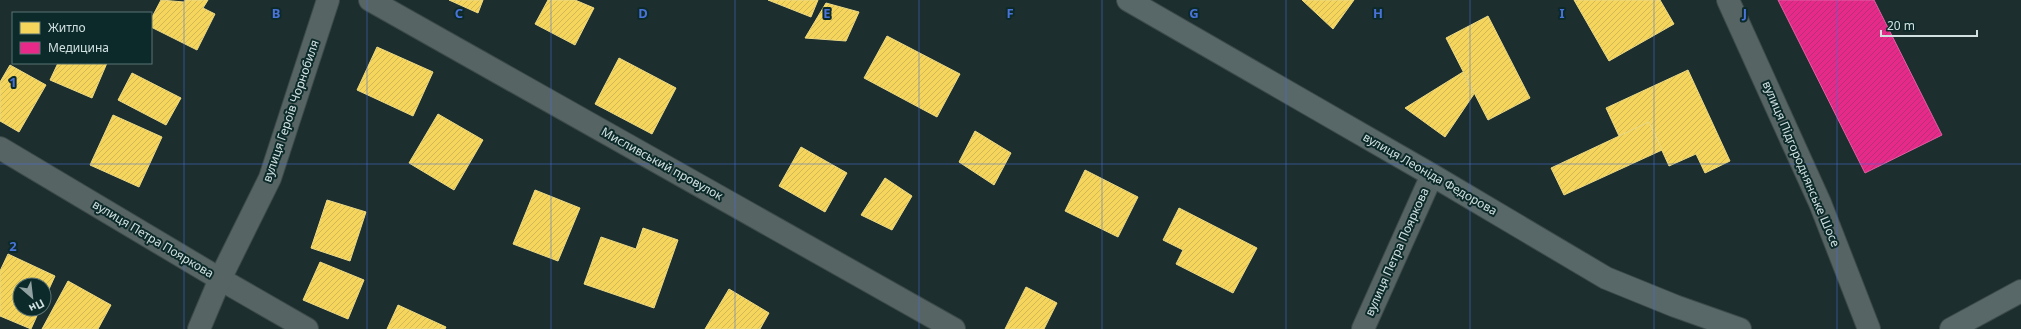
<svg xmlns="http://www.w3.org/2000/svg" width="2021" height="329" font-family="'Noto Sans',sans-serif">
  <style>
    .homes { fill: url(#homes-hatch); stroke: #ebd984 }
    .health { fill: url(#health-hatch); stroke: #e060a4 }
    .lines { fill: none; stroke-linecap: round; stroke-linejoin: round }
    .street-casing { stroke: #3c4a4a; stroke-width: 24 }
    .secondary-casing { stroke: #3c4a4a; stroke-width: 24 }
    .street { stroke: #576464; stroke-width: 22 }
    .secondary { stroke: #586768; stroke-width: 22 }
    .grid { fill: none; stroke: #4a73da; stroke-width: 1; stroke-opacity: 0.55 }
    .labels { text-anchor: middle; stroke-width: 4; stroke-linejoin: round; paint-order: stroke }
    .street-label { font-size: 12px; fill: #d1e1e1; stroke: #0d2a2a }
    .grid-label { font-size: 13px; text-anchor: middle; font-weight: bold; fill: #4a73da; stroke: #0d2a2a; stroke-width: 4; stroke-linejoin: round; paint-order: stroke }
  </style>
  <defs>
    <pattern id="homes-hatch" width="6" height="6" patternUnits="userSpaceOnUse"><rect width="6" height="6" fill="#f6d55c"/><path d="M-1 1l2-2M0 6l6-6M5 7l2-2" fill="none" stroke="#d1b857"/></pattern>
    <pattern id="health-hatch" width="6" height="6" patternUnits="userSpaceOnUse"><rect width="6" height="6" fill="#e7298a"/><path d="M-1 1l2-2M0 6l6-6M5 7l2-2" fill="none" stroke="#b53175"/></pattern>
  </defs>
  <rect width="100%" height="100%" fill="#1d2e2e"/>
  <g class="homes">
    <polygon points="161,0 184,2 185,0 208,0 203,8 215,14 197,50 151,27 151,19"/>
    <polygon points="449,0 483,0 478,13"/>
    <polygon points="548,0 575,0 594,8 575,45 535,24"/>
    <polygon points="768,0 818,0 811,17"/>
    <polygon points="1302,0 1354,0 1333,29"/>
    <polygon points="1574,0 1660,0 1674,24 1609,61"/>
    <polygon points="826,3 859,12 846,41 805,38"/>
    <polygon points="1488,16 1530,98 1488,120 1446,38"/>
    <polygon points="887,36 960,74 937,117 864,78"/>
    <polygon points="377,47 433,72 413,116 357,90"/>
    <polygon points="619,58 676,88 652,134 595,104"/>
    <polygon points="58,63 107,63 92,98 50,80"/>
    <polygon points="10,65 46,85 19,132 0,121 0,82"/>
    <polygon points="1688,70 1730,161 1705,173 1696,154 1669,166 1649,122 1619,136 1606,108"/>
    <polygon points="1463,72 1474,94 1445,137 1405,108"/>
    <polygon points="132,73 181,98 166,125 118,100"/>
    <polygon points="438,114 483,140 454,190 409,163"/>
    <polygon points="113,115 162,137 139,187 90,165"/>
    <polygon points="1649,122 1662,150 1564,195 1551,168"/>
    <polygon points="975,131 1011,153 994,185 959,162"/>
    <polygon points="801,147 847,173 825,212 779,186"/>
    <polygon points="1085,170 1138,197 1118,237 1065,211"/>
    <polygon points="885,178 912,196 892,230 861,215"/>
    <polygon points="535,190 580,208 558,261 513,244"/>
    <polygon points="327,200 366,212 350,261 311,248"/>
    <polygon points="1179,208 1257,248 1233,293 1176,264 1183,250 1163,240"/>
    <polygon points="643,228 678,240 654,308 584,284 601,237 636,249"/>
    <polygon points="8,254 55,276 44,300 44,285 20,285 20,309 40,309 31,329 0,316 0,271"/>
    <polygon points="320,262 364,280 348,319 303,300"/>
    <polygon points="68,281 111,305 98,329 42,329"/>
    <polygon points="1026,287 1057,303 1044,329 1005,329"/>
    <polygon points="729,289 769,313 760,329 705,329"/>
    <polygon points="398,305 446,327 445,329 387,329"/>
  </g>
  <polygon class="health" points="1778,0 1874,0 1942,135 1865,173"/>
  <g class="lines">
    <defs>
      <g id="street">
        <polyline points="370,0 954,329"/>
        <polyline points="1728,0 1820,203 1869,329"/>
        <polyline points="0,148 220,279 307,329"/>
        <polyline points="199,329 220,279 270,178 328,0"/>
        <polyline points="1363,329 1432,175"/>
      </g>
      <g id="secondary">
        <polyline points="1128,0 1432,175 1606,278 1675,306 1740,329"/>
        <polyline points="1951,329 2021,291"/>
      </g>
    </defs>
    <use href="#street" class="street-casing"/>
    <use href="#secondary" class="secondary-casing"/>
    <use href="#street" class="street"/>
    <use href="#secondary" class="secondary"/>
  </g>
  <path class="grid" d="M184,0V329M367,0V329M551,0V329M735,0V329M919,0V329M1102,0V329M1286,0V329M1470,0V329M1654,0V329M1837,0V329M0,164H2021"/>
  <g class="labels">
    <g class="street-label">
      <text transform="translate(291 111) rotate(-71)" y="4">вулиця Героїв Чорнобиля</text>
      <text transform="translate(662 164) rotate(29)" y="4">Мисливський провулок</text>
      <text transform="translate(1801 164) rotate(67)" y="4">вулиця Підгороднянське Шосе</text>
      <text transform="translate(1430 174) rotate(30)" y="4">вулиця Леоніда Федорова</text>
      <text transform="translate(153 239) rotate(31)" y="4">вулиця Петра Пояркова</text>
      <text transform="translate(1397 252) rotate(-66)" y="4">вулиця Петра Пояркова</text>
    </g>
  </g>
  <g class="grid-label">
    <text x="276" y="18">B</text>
    <text x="459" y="18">C</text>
    <text x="643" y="18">D</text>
    <text x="827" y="18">E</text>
    <text x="1010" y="18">F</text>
    <text x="1194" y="18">G</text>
    <text x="1378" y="18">H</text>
    <text x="1562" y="18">I</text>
    <text x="1745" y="18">J</text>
    <text x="13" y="87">1</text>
    <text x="13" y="251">2</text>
  </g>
  <rect x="12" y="12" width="140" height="52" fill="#0d2a2a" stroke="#5b7373"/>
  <rect x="20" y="22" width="20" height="12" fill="#f6d55c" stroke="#5b7373"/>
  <text x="48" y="32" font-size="12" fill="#d1e1e1">Житло</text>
  <rect x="20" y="42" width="20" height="12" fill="#e7298a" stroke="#5b7373"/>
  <text x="48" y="52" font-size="12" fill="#d1e1e1">Медицина</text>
  <g transform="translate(32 297) rotate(152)"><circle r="19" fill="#0d2a2a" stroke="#5b7373"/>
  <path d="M0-3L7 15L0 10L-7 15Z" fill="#92a2a2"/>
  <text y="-6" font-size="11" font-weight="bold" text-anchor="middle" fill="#d1e1e1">Пн</text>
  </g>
  <path d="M1881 30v6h96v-6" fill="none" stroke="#d1e1e1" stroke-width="2"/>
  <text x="1887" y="30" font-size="12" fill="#d1e1e1" stroke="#0d2a2a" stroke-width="3" paint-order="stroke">20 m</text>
</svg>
